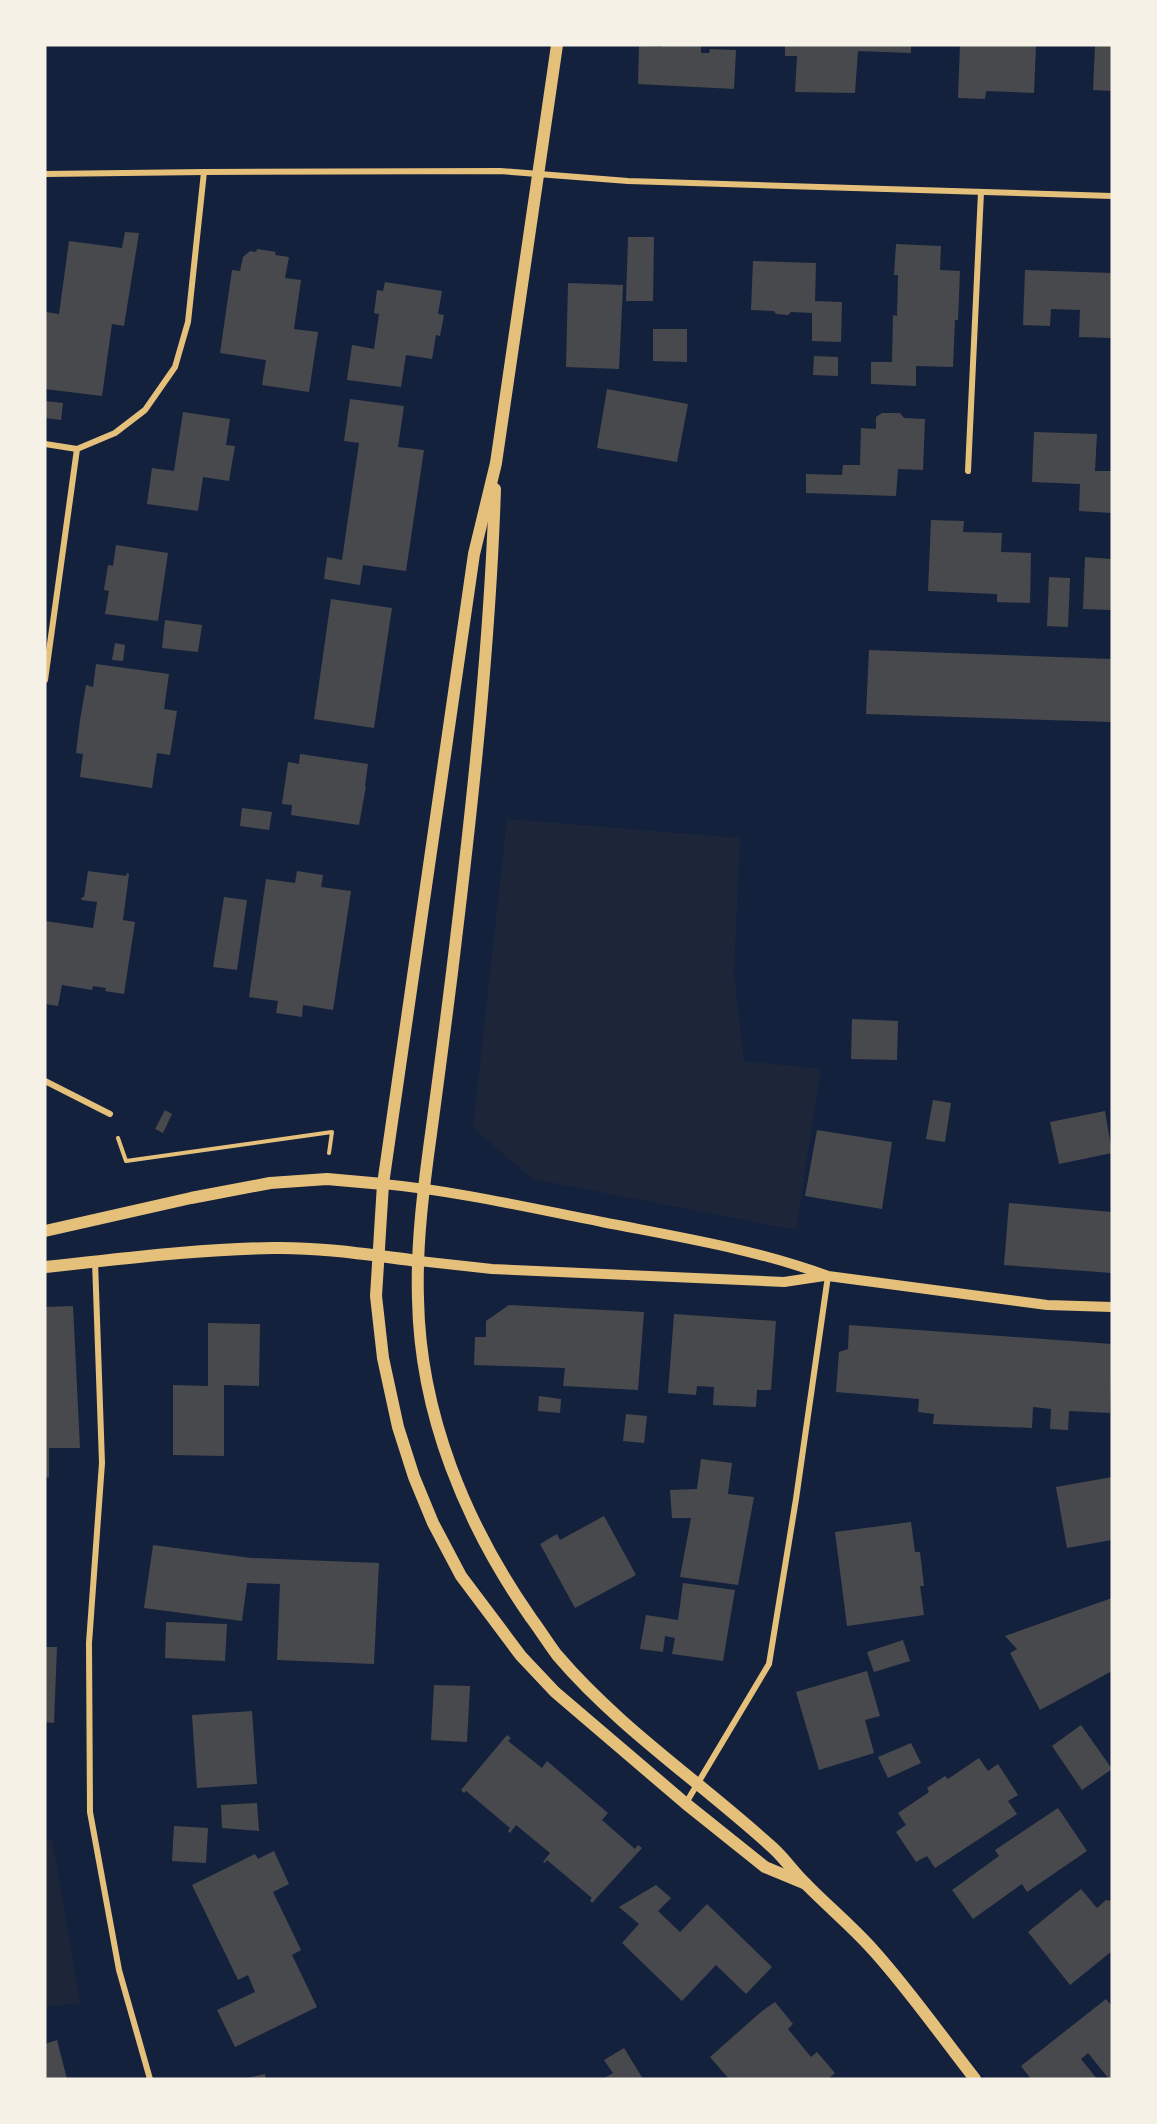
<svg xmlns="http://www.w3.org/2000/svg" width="1157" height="2124" font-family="'Archivo Narrow',sans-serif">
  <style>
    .green { fill: #1d2539 }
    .building { fill: #48494c }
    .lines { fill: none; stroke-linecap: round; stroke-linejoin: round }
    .path { stroke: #e5c07b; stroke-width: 4 }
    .minor { stroke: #e5c07b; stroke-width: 6 }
    .tertiary { stroke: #e5c07b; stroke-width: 10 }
    .secondary { stroke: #e5c07b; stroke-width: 12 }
  </style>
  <rect width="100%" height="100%" fill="#14213d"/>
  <g class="green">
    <polygon points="507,819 740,838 734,973 744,1061 821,1069 796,1230 533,1179 473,1128"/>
    <polygon points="52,1839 80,2003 45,2007 45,1840"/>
  </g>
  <g class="building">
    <polygon points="662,45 701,45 701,53 709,53 710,49 736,50 734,89 638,84 639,46 662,47"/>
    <polygon points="785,45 911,45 911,53 858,51 855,93 795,92 797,56 785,56"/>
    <polygon points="960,45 1036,45 1034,93 986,91 985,99 958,98"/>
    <polygon points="1095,45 1112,45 1112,91 1093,90"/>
    <polygon points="125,232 139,233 124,326 112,324 102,396 45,389 46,312 59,314 69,241 122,248"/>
    <polygon points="628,237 654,237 653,301 626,301"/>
    <polygon points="896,244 941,246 940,270 960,271 958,320 955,320 953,367 916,366 916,386 871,384 871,362 892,362 893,315 897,316 898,275 894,275"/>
    <polygon points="257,249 276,252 275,255 289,257 285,278 301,280 294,329 318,332 309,392 262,385 266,360 220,353 232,270 240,271 243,257 250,251 256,252"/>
    <polygon points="753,261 816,263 815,301 842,302 841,342 812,341 812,313 791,312 788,315 776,314 774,311 751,310"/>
    <polygon points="1025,270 1112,273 1112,338 1079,337 1080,310 1051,309 1050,326 1023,325"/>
    <polygon points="385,282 442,291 438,314 444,315 440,336 436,335 432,359 406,355 401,387 347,380 352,345 374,349 379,314 374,313 377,290 383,291"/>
    <polygon points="568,283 623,285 619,369 566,367"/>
    <polygon points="653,329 687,329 687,362 653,361"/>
    <polygon points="814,356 838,357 838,376 813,375"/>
    <polygon points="607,389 688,404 677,462 597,448"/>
    <polygon points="350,399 404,406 398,447 424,450 406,571 363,565 360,585 324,579 327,557 342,560 359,443 344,441"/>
    <polygon points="45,401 63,403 61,420 45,418"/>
    <polygon points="183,412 230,419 226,445 235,446 229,481 203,477 198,511 147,504 152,468 174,471"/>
    <polygon points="882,413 900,413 904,418 925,419 923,470 898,469 896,496 806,493 806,474 842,475 843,465 860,465 861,428 876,429 876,417"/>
    <polygon points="1034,432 1097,434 1095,471 1112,471 1112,513 1079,511 1080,484 1032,482"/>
    <polygon points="931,520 964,521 963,532 1002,533 1001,552 1031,553 1030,603 997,602 997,594 928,591"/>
    <polygon points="116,545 168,553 158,621 105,614 109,591 104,590 108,565 113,566"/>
    <polygon points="1085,557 1112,559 1112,610 1083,609"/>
    <polygon points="1049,577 1070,578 1068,627 1047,626"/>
    <polygon points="331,599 392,608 374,728 314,719"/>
    <polygon points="165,620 202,625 198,652 162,648"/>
    <polygon points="115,643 125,645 123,661 112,660"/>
    <polygon points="869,650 1112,659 1112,722 866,714"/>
    <polygon points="96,664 169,674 164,709 177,711 170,755 157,753 152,788 80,777 83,754 76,753 80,720 86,685 93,687"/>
    <polygon points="300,754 368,764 365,786 366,786 359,825 291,815 292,805 282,804 288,762 299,764"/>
    <polygon points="242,808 272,812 269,830 240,826"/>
    <polygon points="88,871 126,876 127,873 129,874 123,920 135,922 124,994 105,991 106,988 93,986 92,990 62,985 58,1006 45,1004 45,921 93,928 97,902 81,900 82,897 84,897"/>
    <polygon points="297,871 323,875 321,887 351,891 333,1010 303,1005 302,1017 276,1013 278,1001 249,997 266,879 295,883"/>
    <polygon points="224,897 247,900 237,970 213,967"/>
    <polygon points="852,1019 898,1021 897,1060 851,1059"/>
    <polygon points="933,1100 951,1103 945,1142 926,1139"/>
    <polygon points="165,1110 172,1114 163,1133 155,1129"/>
    <polygon points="1105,1111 1112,1153 1059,1164 1050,1122"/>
    <polygon points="817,1130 892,1142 882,1209 805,1196"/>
    <polygon points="1009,1203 1112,1212 1112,1273 1004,1265"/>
    <polygon points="509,1305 644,1312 638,1390 563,1386 565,1368 474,1365 475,1337 486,1337 486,1321"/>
    <polygon points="73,1306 80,1448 49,1448 49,1477 45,1478 45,1307"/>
    <polygon points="674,1314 776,1321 771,1390 757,1390 756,1407 713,1405 714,1387 697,1386 696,1395 668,1393"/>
    <polygon points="208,1323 260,1324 259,1386 224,1385 224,1456 173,1455 173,1385 208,1386"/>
    <polygon points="849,1325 1112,1344 1110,1413 1069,1411 1068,1430 1050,1429 1051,1409 1033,1407 1032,1428 933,1424 934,1414 918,1412 919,1399 836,1392 839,1352 848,1349"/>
    <polygon points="539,1396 561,1399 560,1413 538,1411"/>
    <polygon points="626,1414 647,1416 644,1443 623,1441"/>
    <polygon points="701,1459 732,1463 728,1494 754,1497 738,1585 680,1577 691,1518 672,1518 670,1490 697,1489"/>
    <polygon points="1112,1477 1112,1540 1067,1548 1056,1487"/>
    <polygon points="604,1516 636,1575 575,1608 540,1544 557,1534 560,1540"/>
    <polygon points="911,1522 915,1552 920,1552 924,1586 920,1586 924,1615 847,1626 835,1532"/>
    <polygon points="153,1545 251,1558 379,1563 374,1664 277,1660 280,1584 247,1583 242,1621 144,1608"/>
    <polygon points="683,1583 735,1590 723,1661 672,1654 675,1638 665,1636 663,1652 640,1649 646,1615 678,1620"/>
    <polygon points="1112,1598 1112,1671 1040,1710 1010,1653 1017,1649 1005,1636"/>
    <polygon points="166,1622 227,1624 225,1661 165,1658"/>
    <polygon points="903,1640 910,1661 874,1672 867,1652"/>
    <polygon points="45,1647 57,1647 54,1723 45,1722"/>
    <polygon points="867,1671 880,1716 865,1720 874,1753 819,1770 796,1692"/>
    <polygon points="434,1685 470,1686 467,1742 431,1740"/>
    <polygon points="252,1711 257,1784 197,1788 192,1715"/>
    <polygon points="1081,1725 1112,1769 1082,1790 1052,1746"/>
    <polygon points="507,1735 511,1738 508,1741 542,1768 547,1761 608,1813 602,1820 635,1849 638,1845 642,1848 592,1903 590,1900 592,1898 547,1860 545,1863 543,1862 550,1853 516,1825 510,1833 508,1831 510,1828 466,1791 464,1793 461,1790"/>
    <polygon points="911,1743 921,1763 888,1778 878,1757"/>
    <polygon points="979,1758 988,1771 998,1764 1018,1795 1008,1801 1017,1814 935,1868 927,1856 916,1862 896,1832 906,1825 898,1813 929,1792 927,1788 945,1776 948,1779"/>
    <polygon points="257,1803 259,1831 222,1828 221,1805"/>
    <polygon points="1058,1808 1087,1851 1027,1892 1022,1884 973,1919 952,1890 999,1856 995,1850"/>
    <polygon points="174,1826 208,1828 206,1863 172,1861"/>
    <polygon points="274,1851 289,1884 273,1892 301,1950 292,1955 317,2007 235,2047 217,2010 255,1992 248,1975 238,1980 192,1885 255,1854 258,1859"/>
    <polygon points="656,1885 671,1898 658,1911 680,1932 707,1904 772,1967 746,1994 716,1965 682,2001 622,1943 639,1924 619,1907"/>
    <polygon points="1081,1889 1097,1908 1106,1900 1112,1901 1112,1951 1070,1985 1028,1932"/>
    <polygon points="1106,1999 1111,2005 1112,2004 1112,2079 1109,2079 1088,2053 1081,2059 1097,2079 1031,2079 1021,2066"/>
    <polygon points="775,2002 793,2024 788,2029 811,2057 817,2052 835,2073 828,2079 729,2079 710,2057 762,2011"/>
    <polygon points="57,2040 67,2079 45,2079 45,2044"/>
    <polygon points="624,2048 643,2079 603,2079 613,2073 604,2060"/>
    <polygon points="265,2074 266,2079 247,2079 247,2078"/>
  </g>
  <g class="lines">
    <polyline class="path" points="118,1138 126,1161 332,1132 329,1153"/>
    <g class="minor">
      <polyline points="45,174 204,172 500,171 628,181 1112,196"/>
      <polyline points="45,444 77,449 115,433 145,410 175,367 188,322 204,172"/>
      <polyline points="968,471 981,192"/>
      <polyline points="45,680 77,449"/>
      <polyline points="45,1081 110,1114"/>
      <polyline points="95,1261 102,1463 89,1643 90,1812 119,1970 150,2079"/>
      <polyline points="686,1803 769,1664 796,1499 828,1276"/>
    </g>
    <g class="tertiary">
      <path d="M383,1184C457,1191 530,1208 602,1222C678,1237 755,1249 828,1276L1047,1305L1112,1307"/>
      <polyline points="419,1261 492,1269 784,1282 824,1276"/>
    </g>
    <g class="secondary">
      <polyline points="557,45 496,463 474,554 383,1184 376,1296 383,1358 398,1427 414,1477 433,1523 461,1576 521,1656 555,1692 685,1803 765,1867 806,1884"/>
      <path d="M495,489C490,639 474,790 456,939C449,999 441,1059 433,1119C425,1178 416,1238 418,1299C420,1414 466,1525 531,1618C540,1630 548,1643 557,1655C620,1729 702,1783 773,1848C784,1858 793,1871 803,1881C826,1905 852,1926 874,1951C910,1991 942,2037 975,2079"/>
      <polyline points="45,1231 191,1198 270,1183 327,1179 383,1184"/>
      <path d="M45,1267C121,1259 197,1249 273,1248C322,1247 370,1255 419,1261"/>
    </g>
  </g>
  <rect width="1157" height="2124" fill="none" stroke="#f6f1e7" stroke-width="93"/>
</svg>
